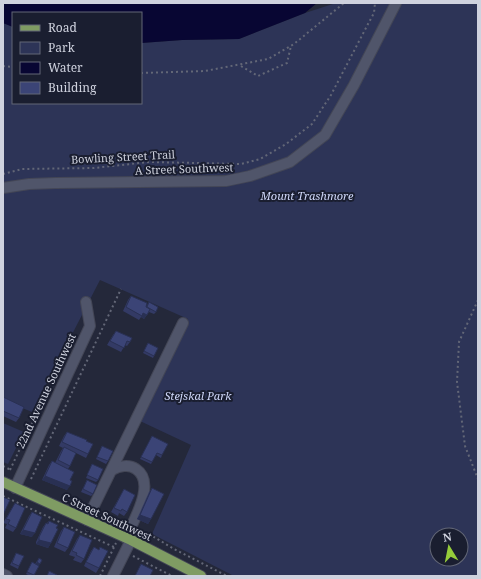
<svg xmlns="http://www.w3.org/2000/svg" width="481" height="579" font-family="'Noto Serif',serif">
  <style>
    .green { fill: #2d3457; fill-rule: evenodd }
    .water { fill: #080633 }
    .lines { fill: none; stroke-linecap: round; stroke-linejoin: round }
    .minor-casing { stroke: #434656; stroke-width: 12 }
    .major-casing { stroke: #434656; stroke-width: 12 }
    .path { stroke: #636777; stroke-width: 2; stroke-dasharray: 2 3; stroke-linecap: butt }
    .minor { stroke: #50556a; stroke-width: 10 }
    .major { stroke: #7f9c63; stroke-width: 10 }
    .wall { fill: #333a65 }
    .shaded-wall { fill: #293053 }
    .building { fill: #3b4476; stroke: #293053 }
    .labels { text-anchor: middle; stroke-width: 4; stroke-linejoin: round; paint-order: stroke }
    .street-label { font-size: 11px; fill: #cfd2de; stroke: #1a1e30 }
    .park-label { font-size: 11px; font-style: italic; fill: #d0d8f9; stroke: #1a1e30 }
  </style>
  <rect width="100%" height="100%" fill="#24283a"/>
  <g class="green">
    <path d="M336,3H478V576H234L152,534L191,445L140,421L188,319L100,280L32,412L3,400V23L13,27V103H141V43L182,40L239,39L305,13ZM437,535H461V559H437Z"/>
    <polygon points="3,423 24,432 8,464 3,462"/>
  </g>
  <polygon class="water" points="3,3 317,3 305,13 239,39 182,40 141,43 141,13 13,13 13,27 3,23"/>
  <g class="lines">
    <defs>
      <g id="minor">
        <polyline points="3,188 29,184 56,183 226,181 250,176 290,162 325,135 354,85 396,3"/>
        <path d="M112,470C119,466 129,464 136,469C157,483 133,521 126,538"/>
        <polyline points="15,488 90,326 86,302"/>
        <polyline points="87,520 183,323"/>
        <polyline points="3,574 7,576"/>
        <polyline points="113,576 131,540"/>
      </g>
      <polyline id="major" points="3,482 131,540 201,576"/>
    </defs>
    <use href="#minor" class="minor-casing"/>
    <use href="#major" class="major-casing"/>
    <g class="path">
      <polyline points="3,66 13,67"/>
      <polyline points="241,66 258,76 287,63 291,46"/>
      <polyline points="141,73 205,71 268,59 294,44 344,3"/>
      <polyline points="3,174 22,169 94,168 149,162 241,164 260,159 286,144 312,124 331,95 368,24 374,13 375,3"/>
      <polyline points="478,300 459,342 457,382 465,446 478,479"/>
      <polyline points="3,466 11,470"/>
      <polyline points="10,470 68,346"/>
      <polyline points="31,479 121,289"/>
      <polyline points="3,496 116,548"/>
      <polyline points="149,534 174,549 227,576"/>
      <polyline points="133,556 172,576"/>
      <polyline points="100,576 116,543"/>
    </g>
    <use href="#minor" class="minor"/>
    <use href="#major" class="major"/>
  </g>
  <g class="wall">
    <polygon points="131,296 146,307 149,302 156,312 154,314 149,312 144,319 141,317 139,320 123,311 128,300"/>
    <polygon points="116,331 130,342 127,346 125,345 121,352 107,345 113,335"/>
    <polygon points="148,343 154,356 153,358 143,353"/>
    <polygon points="3,397 19,418 16,422 3,416"/>
    <polygon points="67,432 86,441 88,454 86,458 76,453 70,466 68,469 70,480 67,490 42,480 49,465 52,461 55,463 61,451 63,448 59,446 64,436"/>
    <polygon points="152,436 162,455 161,458 156,455 151,464 140,459"/>
    <polygon points="102,446 108,461 106,464 96,459"/>
    <polygon points="92,464 98,480 96,482 86,478"/>
    <polygon points="87,480 93,494 91,496 81,492"/>
    <polygon points="152,488 151,519 148,524 137,519 149,492"/>
    <polygon points="124,489 127,512 124,516 119,513 118,516 111,512"/>
    <polygon points="15,503 16,528 13,532 5,528 7,524 3,523"/>
    <polygon points="32,512 32,537 20,534 29,516"/>
    <polygon points="49,521 56,528 51,543 48,548 36,544 36,542 43,527 46,523 47,523"/>
    <polygon points="64,527 68,548 65,552 54,547 61,531"/>
    <polygon points="80,535 84,559 81,563 73,560 75,557 69,555 77,539"/>
    <polygon points="94,547 99,550 100,547 99,568 96,573 84,566 91,551"/>
    <polygon points="16,553 19,566 18,569 10,565"/>
    <polygon points="39,558 39,566 34,576 30,576 26,574 32,562 35,564"/>
  </g>
  <g class="shaded-wall">
    <polygon points="143,313 147,315 144,319 141,317"/>
    <polygon points="45,476 70,486 67,490 42,480"/>
    <polygon points="140,515 151,519 148,524 137,519"/>
    <polygon points="23,530 35,533 32,537 20,534"/>
    <polygon points="39,540 51,543 48,548 36,544"/>
    <polygon points="37,562 40,564 39,566 35,565"/>
  </g>
  <g class="building">
    <polygon points="131,296 147,303 146,307 150,309 147,315 143,313 142,316 126,307"/>
    <polygon points="149,302 158,307 156,312 147,307"/>
    <polygon points="116,331 132,338 130,342 127,341 124,348 110,341"/>
    <polygon points="148,343 158,348 154,356 144,351"/>
    <polygon points="3,397 24,407 19,418 3,411"/>
    <polygon points="67,432 87,440 86,441 93,444 88,454 62,442"/>
    <polygon points="152,436 168,444 162,455 157,453 152,462 141,457"/>
    <polygon points="102,446 113,451 108,461 97,457"/>
    <polygon points="64,447 76,453 70,466 58,460"/>
    <polygon points="52,461 74,472 70,480 72,481 70,486 45,476"/>
    <polygon points="92,464 103,469 98,480 87,475"/>
    <polygon points="87,480 97,485 93,494 83,489"/>
    <polygon points="152,488 164,494 151,519 140,515"/>
    <polygon points="124,489 135,495 127,512 122,509 121,511 114,508"/>
    <polygon points="3,497 10,500 3,515"/>
    <polygon points="15,503 25,508 16,528 8,524 10,520 6,519"/>
    <polygon points="32,512 42,517 35,533 23,530"/>
    <polygon points="49,521 58,525 56,528 58,529 51,543 39,540 39,537 46,523 48,524"/>
    <polygon points="64,527 75,532 68,548 57,543"/>
    <polygon points="80,535 92,540 84,559 76,555 77,553 72,551"/>
    <polygon points="94,547 99,550 100,547 108,551 99,568 86,562"/>
    <polygon points="16,553 24,556 19,566 12,563"/>
    <polygon points="39,558 42,560 40,564 37,562"/>
    <polygon points="32,562 39,566 34,575 27,572"/>
    <polygon points="141,564 153,570 150,576 135,576"/>
    <polygon points="49,571 57,575 56,576 47,576"/>
  </g>
  <g class="labels">
    <g class="street-label">
      <text transform="translate(123 157) rotate(-3)" y="4">Bowling Street Trail</text>
      <text transform="translate(184 169) rotate(-2)" y="4">A Street Southwest</text>
      <text transform="translate(46 391) rotate(-65)" y="4">22nd Avenue Southwest</text>
      <text transform="translate(107 517) rotate(25)" y="4">C Street Southwest</text>
    </g>
    <g class="park-label">
      <text x="307" y="200">Mount Trashmore</text>
      <text x="198" y="400">Stejskal Park</text>
    </g>
  </g>
  <rect width="481" height="579" fill="none" stroke="#cfd2de" stroke-width="8"/>
  <rect x="12" y="12" width="130" height="92" fill="#1a1e30" stroke="#626676"/>
  <rect x="20" y="25" width="20" height="6" fill="#7f9c63" stroke="#626676"/>
  <text x="48" y="32" font-size="12" fill="#cfd2de">Road</text>
  <rect x="20" y="42" width="20" height="12" fill="#2d3457" stroke="#626676"/>
  <text x="48" y="52" font-size="12" fill="#cfd2de">Park</text>
  <rect x="20" y="62" width="20" height="12" fill="#080633" stroke="#626676"/>
  <text x="48" y="72" font-size="12" fill="#cfd2de">Water</text>
  <rect x="20" y="82" width="20" height="12" fill="#3b4476" stroke="#626676"/>
  <text x="48" y="92" font-size="12" fill="#cfd2de">Building</text>
  <g transform="translate(449 547) rotate(350)"><circle r="19" fill="#1a1e30" stroke="#626676"/>
  <path d="M0-3L7 15L0 10L-7 15Z" fill="#95cc3a"/>
  <text y="-6" font-size="11" font-weight="bold" text-anchor="middle" fill="#cfd2de">N</text>
  </g>
</svg>
